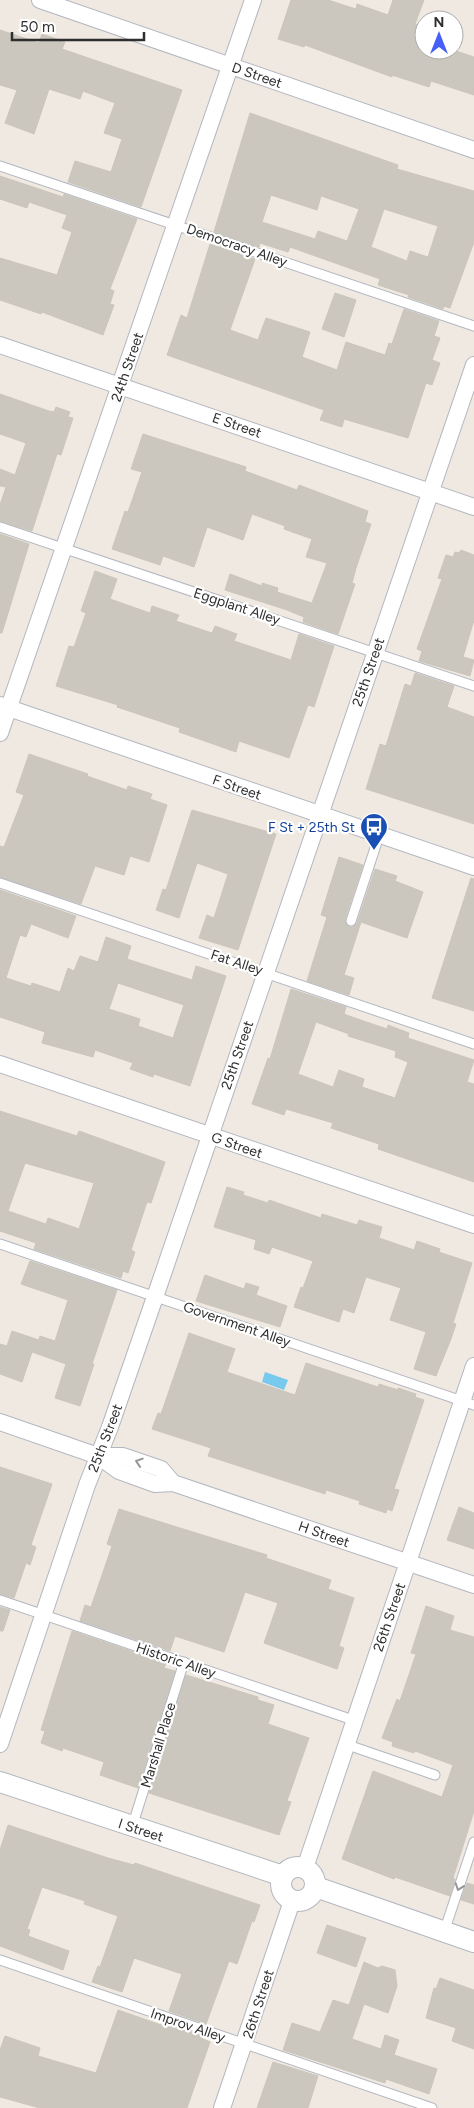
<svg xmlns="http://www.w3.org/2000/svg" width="474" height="2108" font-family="Figtree,sans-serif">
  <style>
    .water { fill: #77c9ee }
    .building { fill: #cbc7bf; stroke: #cbc6ba; fill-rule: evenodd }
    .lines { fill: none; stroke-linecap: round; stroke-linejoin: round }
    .service-casing { stroke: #b4b7c1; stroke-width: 11 }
    .minor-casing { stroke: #b4b7c1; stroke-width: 18 }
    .tertiary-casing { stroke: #b4b7c1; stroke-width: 22 }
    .service { stroke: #fff; stroke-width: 9 }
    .minor { stroke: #fff; stroke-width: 16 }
    .tertiary { stroke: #fff; stroke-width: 20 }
    .oneway { stroke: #969696 }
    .labels { text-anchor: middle; stroke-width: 4.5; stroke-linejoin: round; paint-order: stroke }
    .street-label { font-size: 14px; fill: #2e2e2e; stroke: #fff }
    .transit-label { font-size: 14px; fill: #164399; stroke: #fff; text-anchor: end }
  </style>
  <rect width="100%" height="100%" fill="#efe9e1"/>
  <polygon class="water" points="265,1372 288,1380 284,1390 262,1382"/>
  <g class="building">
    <polygon points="291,0 328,0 356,9 357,4 388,15 393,0 424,0 415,24 424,26 424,50 453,50 474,57 474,95 431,81 429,87 392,75 392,77 305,45 304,47 278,39"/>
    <polygon points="0,30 39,43 42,34 65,42 62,49 182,90 141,207 68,182 75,161 111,172 122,139 104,133 115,103 83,91 80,99 49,89 34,134 5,123 17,90 0,85"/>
    <path d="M250,113L398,165L397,169L474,191V242L450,308L444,306L443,309L408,297L409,295L378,285L380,279L290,247L288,252L260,243L259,247L214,232ZM271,195L317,210L321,196L359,209L347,241L318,231L315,239L262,222ZM384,209L438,226L428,257L410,251L407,261L371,247Z"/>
    <polygon points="0,176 63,197 64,194 137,219 110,289 114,291 110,304 114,305 103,335 42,312 41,314 0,300 0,258 57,275 72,232 62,228 67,215 29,202 27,208 0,199"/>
    <polygon points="210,244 255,259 230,330 258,340 266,318 310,332 302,357 337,370 346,342 385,355 389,343 392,344 404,309 439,321 434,336 440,338 432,360 440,363 432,385 426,383 408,438 344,419 342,427 320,420 324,410 167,355 181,315 187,318"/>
    <polygon points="335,293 356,300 344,337 322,329"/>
    <polygon points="0,394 49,411 54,412 56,407 70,412 68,417 73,418 61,455 57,454 32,531 0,521 0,505 6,487 0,486 0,469 15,475 26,443 0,434"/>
    <polygon points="143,434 246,467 245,471 297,490 299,485 368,511 365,522 371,524 356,568 352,583 355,584 338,634 303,622 304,617 287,610 225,590 230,574 262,586 262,583 278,588 277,592 312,603 327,563 306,557 312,539 284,529 285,526 252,514 243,540 207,527 194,567 163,556 160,565 112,549 125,511 128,512 142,472 131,469"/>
    <polygon points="0,534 29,544 2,633 0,633"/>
    <polygon points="461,550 474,555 474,620 463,657 474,660 470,676 419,661 422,651 417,649 442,579 438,578 446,555 453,557 455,552 459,553"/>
    <polygon points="95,571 117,579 110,599 150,613 152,606 179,615 176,621 212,633 215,626 237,634 234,641 291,660 299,634 334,646 314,707 308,705 289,758 239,741 236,752 179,732 180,728 117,707 118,705 56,686 69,646 74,647 86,613 81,611"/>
    <polygon points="415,673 454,686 447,707 474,717 474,824 366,789 380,744 386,746 405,684 411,686"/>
    <polygon points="29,754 88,774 87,776 127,790 128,786 152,794 150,799 167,805 149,862 130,856 124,875 95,866 81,904 0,877 0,846 4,847 24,795 16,792"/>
    <polygon points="192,810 276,834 238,950 199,938 207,915 214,918 228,874 197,863 179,918 156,910 163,889 166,890"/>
    <polygon points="339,857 363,865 345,919 349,927 353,927 357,923 375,869 397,876 395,881 423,892 407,938 361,922 344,975 354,978 349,995 307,981 327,917 321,915"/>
    <polygon points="471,878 474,879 474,1011 432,998"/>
    <path d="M0,890L76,916L68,938L31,924L26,937L20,935L6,978L31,986L32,983L60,992L68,968L74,971L80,956L98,962L106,937L131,946L127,959L192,980L196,966L226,976L190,1086L154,1074L153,1077L130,1069L133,1063L95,1050L93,1057L42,1043L45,1032L0,1017ZM118,983L184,1005L173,1038L138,1026L140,1019L109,1009Z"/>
    <path d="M291,989L346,1007L344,1014L352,1017L387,1029L388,1025L409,1033L408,1038L474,1060L467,1082L474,1084V1182L378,1149L379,1144L331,1128L333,1123L286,1109L284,1115L252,1104L268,1058L270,1059ZM316,1022L349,1034L348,1036L396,1051L395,1057L408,1062L395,1098L362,1087L364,1079L339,1070L333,1087L298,1074Z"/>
    <path d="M0,1111L77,1136L79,1131L165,1162L151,1203L147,1202L131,1250L135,1252L128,1273L123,1271L121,1278L34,1249L36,1243L0,1231ZM25,1163L94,1183L79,1229L48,1218L46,1224L8,1211Z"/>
    <polygon points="227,1187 244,1192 243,1195 268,1203 269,1200 321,1218 322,1214 357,1225 359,1220 382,1227 379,1238 414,1250 417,1241 440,1249 439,1252 472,1263 453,1323 456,1324 451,1339 436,1376 414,1369 426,1332 390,1320 401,1288 366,1277 354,1313 343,1309 339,1322 294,1307 301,1287 303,1288 313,1261 272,1247 269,1254 254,1249 256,1240 214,1227"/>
    <polygon points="30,1261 117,1290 92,1364 94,1364 80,1406 55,1398 66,1364 32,1352 22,1382 0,1374 0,1344 7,1346 12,1331 39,1340 40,1336 55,1341 68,1300 21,1284"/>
    <polygon points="205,1275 244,1289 246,1283 259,1287 256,1295 287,1306 280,1327 196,1301"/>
    <polygon points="189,1333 235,1349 227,1372 295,1395 306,1363 378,1387 379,1384 398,1390 398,1388 416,1394 415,1397 424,1400 394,1489 399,1490 392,1511 387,1509 386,1513 359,1504 360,1501 326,1490 325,1494 208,1456 211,1448 152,1429 158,1413 161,1414"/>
    <polygon points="0,1467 52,1484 31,1545 36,1547 30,1565 26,1563 14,1598 0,1594"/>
    <polygon points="459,1507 474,1513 474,1549 447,1540"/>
    <polygon points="119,1509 267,1555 266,1558 331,1580 328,1589 354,1598 339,1646 344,1648 337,1669 264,1643 278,1603 245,1592 224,1652 175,1636 170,1651 80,1621 85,1605 91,1607 112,1546 107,1544"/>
    <polygon points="426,1606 454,1616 450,1630 474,1637 474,1811 453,1878 455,1879 450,1896 395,1877 394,1879 342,1859 373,1771 442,1797 453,1765 415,1751 414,1753 392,1746 393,1742 382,1738 397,1699 400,1701 416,1654 411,1653"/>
    <polygon points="0,1607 10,1610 3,1631 0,1631"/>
    <polygon points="72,1631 166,1663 164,1668 175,1671 138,1788 100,1775 104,1762 63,1748 62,1751 41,1743 45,1731 41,1730"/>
    <polygon points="186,1675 258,1697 258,1700 274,1705 268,1724 309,1738 287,1801 291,1802 279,1835 149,1793"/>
    <polygon points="8,1825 108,1858 134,1865 135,1863 260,1905 254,1922 252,1921 237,1964 229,1961 206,2024 169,2011 182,1974 134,1958 122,1992 92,1982 98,1966 100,1967 118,1916 84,1904 85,1901 42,1887 27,1929 30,1930 28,1936 69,1951 63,1970 0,1946 0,1850"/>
    <polygon points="467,1883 474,1885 474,1904 461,1900"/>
    <polygon points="327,1925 366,1938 356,1967 317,1953"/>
    <polygon points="364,1962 378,1968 382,1966 395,1970 397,1986 388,2013 364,2004 352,2039 381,2049 385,2035 399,2040 394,2055 437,2069 429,2094 386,2079 385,2083 283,2050 292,2023 320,2032 333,2000 349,2005"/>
    <polygon points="440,1978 474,1990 474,2049 452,2041 456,2028 426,2018 434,1988 436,1989"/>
    <polygon points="118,2010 164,2026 165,2023 202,2036 201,2038 210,2042 187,2108 40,2108 0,2097 0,2050 5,2036 40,2048 38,2056 96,2073"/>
    <polygon points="273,2062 318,2076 308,2108 257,2108"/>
  </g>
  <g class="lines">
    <defs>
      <g id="service">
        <polyline points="0,166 474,326"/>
        <polyline points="0,527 474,686"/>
        <polyline points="0,883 474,1044"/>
        <polyline points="351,921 379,836"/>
        <polyline points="0,1244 474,1405"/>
        <polyline points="0,1600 353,1720"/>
        <polyline points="345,1744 435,1775"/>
        <polyline points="132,1827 184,1662"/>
        <polyline points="444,1932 474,1842"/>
        <polyline points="0,1960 432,2108"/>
      </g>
      <g id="minor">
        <polyline points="40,0 474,150"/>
        <polyline points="0,345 474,507"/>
        <polyline points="0,705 474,867"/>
        <polyline points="0,733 253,0"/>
        <polyline points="0,1064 474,1225"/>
        <polyline points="0,1422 98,1456 119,1471 155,1484 173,1483 474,1585"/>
        <polyline points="98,1456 123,1456 161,1469 173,1483"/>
        <polyline points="0,1744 87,1485 110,1427 155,1297 474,365"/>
        <polyline points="305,1868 474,1366"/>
        <polyline points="222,2108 292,1901"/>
      </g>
      <g id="tertiary">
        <polyline points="0,1782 283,1876"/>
        <circle cx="298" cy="1884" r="17"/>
        <polyline points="316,1887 474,1942"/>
      </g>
    </defs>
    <use href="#service" class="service-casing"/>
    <use href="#minor" class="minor-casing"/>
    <use href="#tertiary" class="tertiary-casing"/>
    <use href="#service" class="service"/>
    <use href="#minor" class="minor"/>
    <use href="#tertiary" class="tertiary"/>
  </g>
  <defs><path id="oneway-chevron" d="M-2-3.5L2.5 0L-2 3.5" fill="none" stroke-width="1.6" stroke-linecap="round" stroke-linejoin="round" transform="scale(1.25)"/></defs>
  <g class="oneway">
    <use href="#oneway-chevron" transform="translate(139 1462) rotate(-162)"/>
    <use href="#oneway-chevron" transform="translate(459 1887) rotate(109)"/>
  </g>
  <defs>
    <symbol id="bus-pin" viewBox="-11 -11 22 30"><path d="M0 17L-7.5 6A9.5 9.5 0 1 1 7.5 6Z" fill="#1a4fb4" stroke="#fff"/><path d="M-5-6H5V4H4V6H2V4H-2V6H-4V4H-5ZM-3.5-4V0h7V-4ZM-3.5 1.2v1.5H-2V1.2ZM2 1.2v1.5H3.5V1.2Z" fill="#fff"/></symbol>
  </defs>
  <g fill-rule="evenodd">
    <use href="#bus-pin" x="358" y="811" width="32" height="43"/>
  </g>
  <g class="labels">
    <g class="street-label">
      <text transform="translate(257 75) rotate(19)" y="5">D Street</text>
      <text transform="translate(237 245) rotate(19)" y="5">Democracy Alley</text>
      <text transform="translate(127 367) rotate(-71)" y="5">24th Street</text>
      <text transform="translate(237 425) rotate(19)" y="5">E Street</text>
      <text transform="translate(237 606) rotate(18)" y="5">Eggplant Alley</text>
      <text transform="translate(368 672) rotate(-71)" y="5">25th Street</text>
      <text transform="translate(237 787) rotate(19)" y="5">F Street</text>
      <text transform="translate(237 962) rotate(18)" y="5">Fat Alley</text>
      <text transform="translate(237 1055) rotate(-71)" y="5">25th Street</text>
      <text transform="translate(237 1145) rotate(19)" y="5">G Street</text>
      <text transform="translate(237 1324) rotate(19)" y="5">Government Alley</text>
      <text transform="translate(105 1438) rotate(-69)" y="5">25th Street</text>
      <text transform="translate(324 1534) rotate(19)" y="5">H Street</text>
      <text transform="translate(389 1617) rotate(-71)" y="5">26th Street</text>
      <text transform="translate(176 1660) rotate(19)" y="5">Historic Alley</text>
      <text transform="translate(158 1745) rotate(-73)" y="5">Marshall Place</text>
      <text transform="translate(141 1830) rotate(18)" y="5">I Street</text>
      <text transform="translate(258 2004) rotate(-72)" y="5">26th Street</text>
      <text transform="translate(188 2025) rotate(19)" y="5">Improv Alley</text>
    </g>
    <g class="transit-label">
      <text x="355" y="832">F St + 25th St</text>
    </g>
  </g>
  <g transform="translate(439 35)"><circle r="24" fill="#ffffff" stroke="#ababab"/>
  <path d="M0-4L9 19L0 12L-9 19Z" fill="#455ff8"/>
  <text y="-8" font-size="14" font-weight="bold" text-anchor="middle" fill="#2e2e2e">N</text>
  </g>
  <path d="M12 32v8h132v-8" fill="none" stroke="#2e2e2e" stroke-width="2.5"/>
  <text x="20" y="32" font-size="15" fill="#2e2e2e" stroke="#ffffff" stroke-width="4" paint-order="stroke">50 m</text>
</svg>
